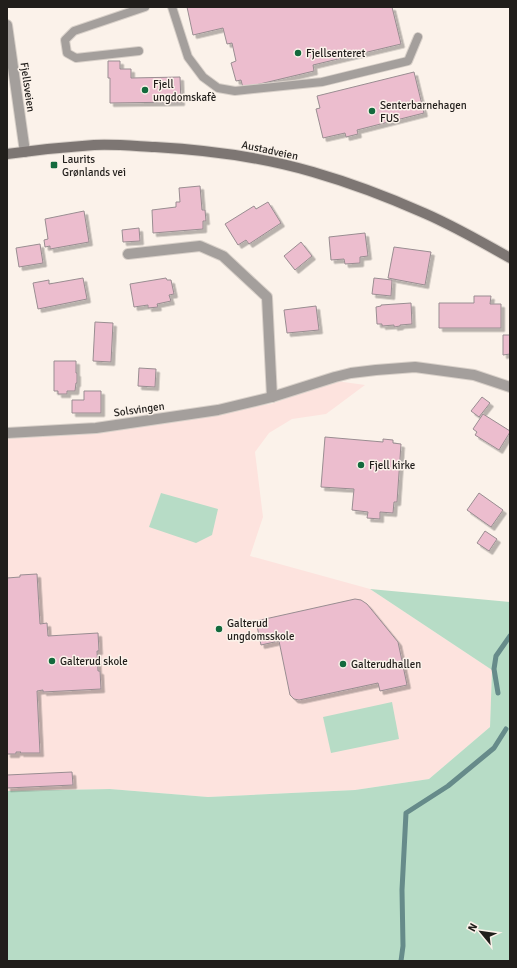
<svg xmlns="http://www.w3.org/2000/svg" width="517" height="968" font-family="Signika,sans-serif">
  <style>
    .education { fill: #fde3de }
    .green { fill: #b7dcc6 }
    .lines { fill: none; stroke-linecap: round; stroke-linejoin: round }
    .stream { stroke: #668b8a; stroke-width: 5 }
    .building { fill: #ecbdce; stroke: #998d91; filter: url(#shadow) }
    .service-casing { stroke: #d8d0c9; stroke-width: 10 }
    .minor-casing { stroke: #d8d0c9; stroke-width: 12 }
    .secondary-casing { stroke: #d8d0c9; stroke-width: 12 }
    .service { stroke: #a49f9c; stroke-width: 8 }
    .minor { stroke: #a49f9c; stroke-width: 10 }
    .secondary { stroke: #7d7673; stroke-width: 10 }
    .poi-dot { fill: #136a3d; stroke: #fbf2ea; stroke-width: 1.5 }
    .labels { text-anchor: middle; stroke-width: 3; stroke-linejoin: round; paint-order: stroke }
    .poi-label { font-size: 11px; fill: #211e1b; stroke: #fbf2ea; text-anchor: start }
    .street-label { font-size: 11px; fill: #211e1b; stroke: #fbf2ea }
  </style>
  <defs>
    <filter id="shadow"><feDropShadow dx="3.5" dy="3.5" stdDeviation="0" flood-color="#0004"/></filter>
  </defs>
  <rect width="100%" height="100%" fill="#fbf2ea"/>
  <polygon class="education" points="336,381 365,385 326,414 292,419 269,433 255,452 263,517 250,556 370,589 492,670 490,727 429,779 355,790 208,797 110,789 7,791 7,437 96,428 271,404"/>
  <g class="green">
    <polygon points="161,493 218,509 212,535 196,543 149,527"/>
    <polygon points="370,589 510,602 510,961 7,961 7,791 110,789 208,797 355,790 429,779 490,727 492,670"/>
    <polygon points="392,702 399,739 331,753 323,717"/>
  </g>
  <g class="lines">
    <g class="stream">
      <polyline points="498,693 494,669 496,656 510,636"/>
      <polyline points="401,961 403,946 402,890 406,813 448,786 494,748 506,729"/>
    </g>
  </g>
  <g class="building">
    <polygon points="187,7 392,7 401,44 313,65 314,71 243,88 241,80 236,81 231,63 236,61 232,43 227,44 223,28 193,35"/>
    <polygon points="108,61 120,61 120,69 131,69 131,78 180,77 181,102 110,103 110,78 108,78"/>
    <polygon points="414,72 424,113 357,130 358,134 346,137 345,133 323,138 316,109 320,108 317,96"/>
    <polygon points="200,186 202,210 205,210 206,221 203,221 203,229 153,233 152,210 176,207 176,202 180,202 179,188"/>
    <polygon points="268,202 281,223 249,244 246,240 238,245 225,224 254,206 256,209"/>
    <polygon points="84,211 89,242 50,249 50,246 45,247 44,240 48,239 45,219"/>
    <polygon points="139,228 140,241 123,242 122,230"/>
    <polygon points="365,233 368,256 360,257 360,263 345,264 344,259 331,260 329,237"/>
    <polygon points="301,242 312,256 295,270 284,256"/>
    <polygon points="40,244 43,263 19,267 16,248"/>
    <polygon points="394,247 431,252 425,285 388,278"/>
    <polygon points="83,278 87,299 38,309 33,283 49,280 49,284"/>
    <polygon points="166,278 167,280 171,280 174,294 169,295 171,301 157,304 158,307 148,308 148,305 134,307 130,284"/>
    <polygon points="374,278 392,280 391,296 372,294"/>
    <polygon points="474,296 491,296 490,304 501,304 501,328 439,328 439,303 474,303"/>
    <polygon points="411,303 412,324 400,325 400,326 394,327 394,325 382,326 382,324 377,324 376,307 381,306 381,305"/>
    <polygon points="316,306 319,330 287,333 284,310"/>
    <polygon points="95,322 113,323 111,362 93,361"/>
    <polygon points="503,335 510,335 510,354 503,355"/>
    <polygon points="54,361 76,361 76,373 77,373 77,383 76,383 75,391 67,391 67,394 58,394 58,391 54,391"/>
    <polygon points="139,368 156,369 155,387 138,386"/>
    <polygon points="84,391 101,391 101,413 72,413 72,400 84,400"/>
    <polygon points="482,397 490,403 479,417 471,411"/>
    <polygon points="483,414 510,431 510,432 499,450 475,435 477,432 473,429"/>
    <polygon points="325,437 383,442 383,439 393,440 393,443 401,444 397,502 394,502 393,513 380,512 380,519 367,518 368,512 352,510 354,489 321,487"/>
    <polygon points="479,493 503,510 491,527 467,510"/>
    <polygon points="485,531 497,539 489,551 477,543"/>
    <polygon points="37,574 40,624 47,623 48,636 98,633 99,651 97,651 98,671 100,671 101,689 43,692 43,690 37,691 40,753 20,753 21,752 16,752 16,754 7,754 7,578 20,577 20,575"/>
    <polygon points="355,599 361,600 367,604 398,642 407,685 380,691 378,683 299,700 294,699 290,695 279,641 261,645 256,621"/>
    <polygon points="72,772 73,785 7,788 7,775"/>
  </g>
  <g class="lines">
    <defs>
      <g id="service">
        <polyline points="172,7 188,57 203,77 218,88 235,91 322,82 408,61 418,37"/>
        <polyline points="139,51 76,58 67,53 65,40 74,31 145,7"/>
      </g>
      <g id="minor">
        <polyline points="7,25 25,152"/>
        <polyline points="128,254 200,246 223,256 267,297 272,397"/>
        <polyline points="7,433 96,428 218,410 272,397 335,377 351,373 376,370 415,367 474,375 510,387"/>
      </g>
      <path id="secondary" d="M7,154C36,150 65,147 94,145C115,144 135,146 155,147C208,150 262,157 313,172C351,183 388,197 424,213C454,226 482,242 510,258"/>
    </defs>
    <use href="#service" class="service-casing"/>
    <use href="#minor" class="minor-casing"/>
    <use href="#secondary" class="secondary-casing"/>
    <use href="#service" class="service"/>
    <use href="#minor" class="minor"/>
    <use href="#secondary" class="secondary"/>
  </g>
  <g class="poi-dot">
    <circle cx="298" cy="53" r="4"/>
    <circle cx="145" cy="90" r="4"/>
    <circle cx="372" cy="111" r="4"/>
    <rect x="50" y="161" width="8" height="8" rx="2"/>
    <circle cx="361" cy="465" r="4"/>
    <circle cx="219" cy="629" r="4"/>
    <circle cx="52" cy="661" r="4"/>
    <circle cx="343" cy="664" r="4"/>
  </g>
  <g class="labels">
    <g class="poi-label">
      <text x="306" y="57">Fjellsenteret</text>
      <text x="153" y="88">Fjell<tspan x="153" dy="13">ungdomskafè</tspan></text>
      <text x="380" y="109">Senterbarnehagen<tspan x="380" dy="13">FUS</tspan></text>
      <text x="62" y="163">Laurits<tspan x="62" dy="13">Grønlands vei</tspan></text>
      <text x="369" y="469">Fjell kirke</text>
      <text x="227" y="627">Galterud<tspan x="227" dy="13">ungdomsskole</tspan></text>
      <text x="60" y="665">Galterud skole</text>
      <text x="351" y="668">Galterudhallen</text>
    </g>
    <g class="street-label">
      <text transform="translate(28 87) rotate(82)" y="4">Fjellsveien</text>
      <text transform="translate(270 150) rotate(12)" y="4">Austadveien</text>
      <text transform="translate(139 409) rotate(-8)" y="4">Solsvingen</text>
    </g>
  </g>
  <rect width="517" height="968" fill="none" stroke="#211e1b" stroke-width="16"/>
  <g transform="translate(481 932) rotate(299)" stroke="#fbf2ea" stroke-width="3" paint-order="stroke">
  <path d="M0-3L7 15L0 10L-7 15Z" fill="#211e1b"/>
  <text y="-6" font-size="11" font-weight="bold" text-anchor="middle" fill="#211e1b">N</text>
  </g>
</svg>
